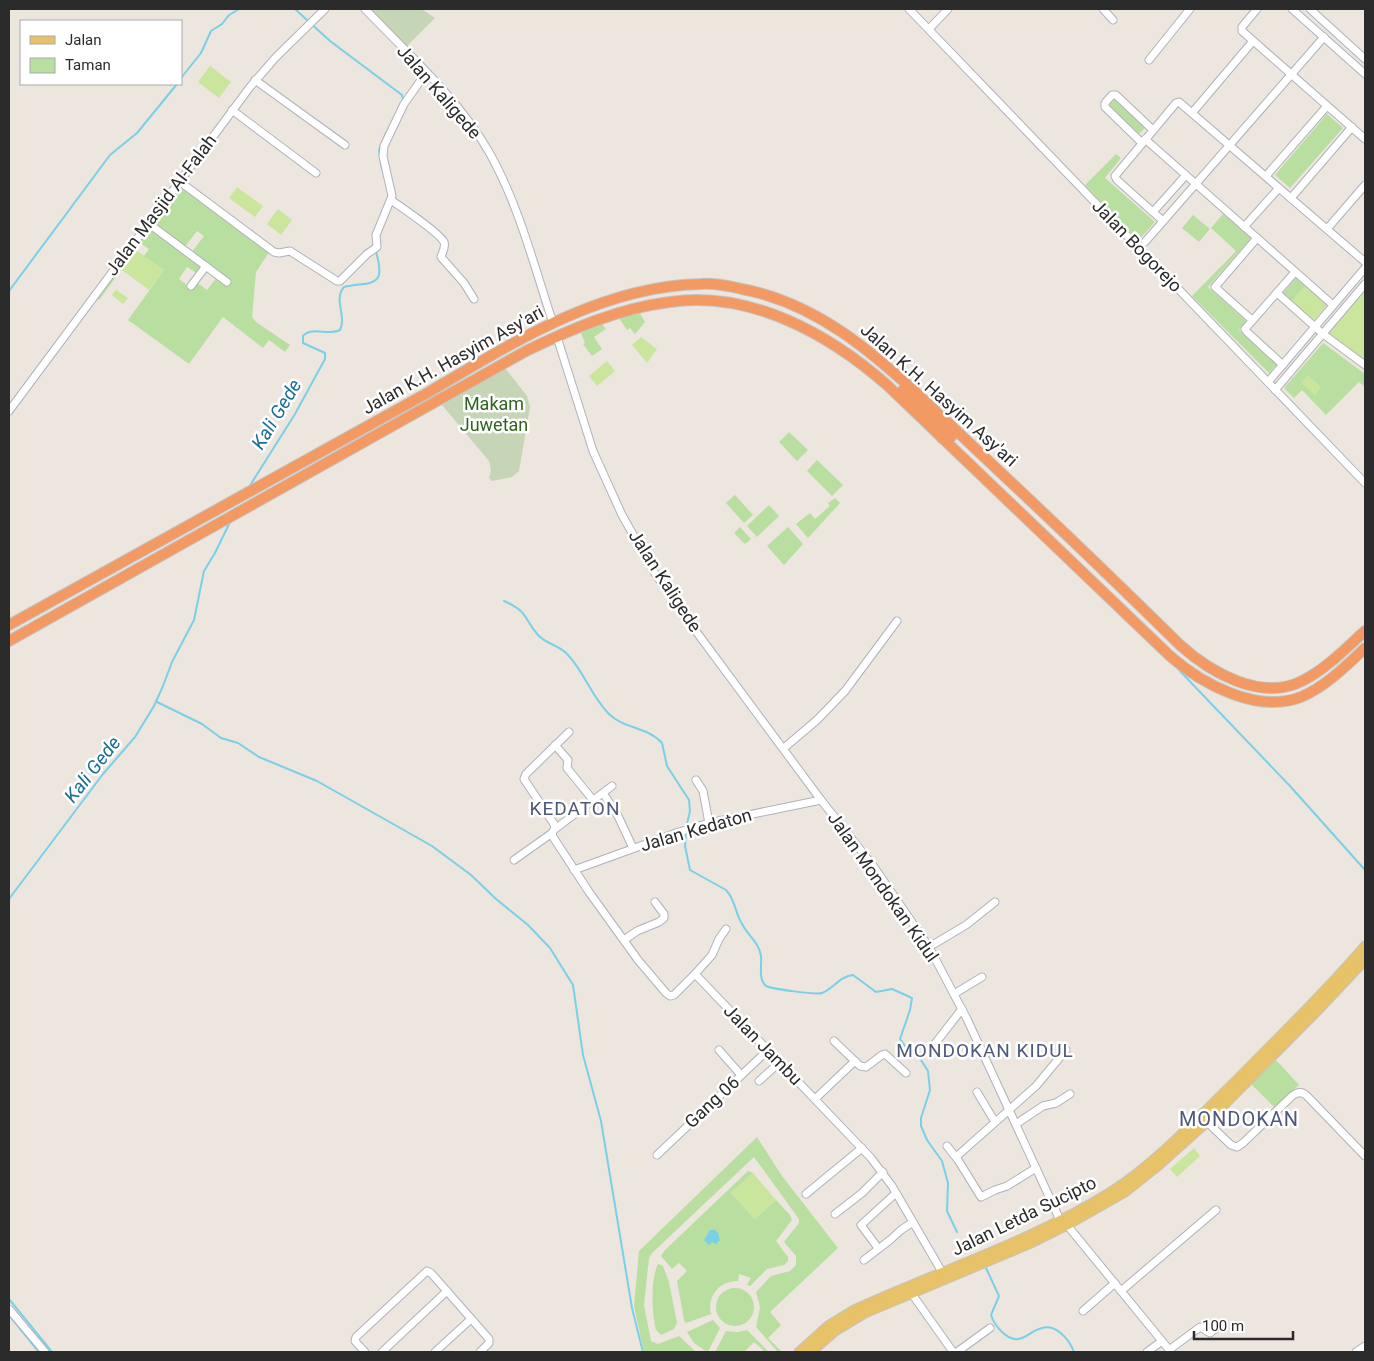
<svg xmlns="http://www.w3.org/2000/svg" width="1374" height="1361" font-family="Roboto,sans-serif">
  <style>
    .green { fill: #b8df9f; fill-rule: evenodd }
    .cemetery { fill: #c7d5b7 }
    .pitch { fill: #cae59c }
    .water { fill: #79d0e7 }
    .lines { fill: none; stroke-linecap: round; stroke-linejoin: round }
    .stream { stroke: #79d0e7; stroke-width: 2 }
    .minor-casing { stroke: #afb2bb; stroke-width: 9 }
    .major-casing { stroke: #c4c4c4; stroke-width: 11 }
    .highway-casing { stroke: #c4c4c4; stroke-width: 12 }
    .minor { stroke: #fff; stroke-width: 7 }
    .major { stroke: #e7c268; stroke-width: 9 }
    .highway { stroke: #f39963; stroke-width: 10 }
    .labels { text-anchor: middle; stroke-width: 5; stroke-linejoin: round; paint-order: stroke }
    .street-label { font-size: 18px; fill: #2b2b2b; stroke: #fff }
    .park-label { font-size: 18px; fill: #326420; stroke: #fff }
    .water-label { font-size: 19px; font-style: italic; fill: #177094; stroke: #fff }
    .neighbourhood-label { font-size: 19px; letter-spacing: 1px; fill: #4f5979; stroke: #fff }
    .quarter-label { font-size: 20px; letter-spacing: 1px; fill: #4f5979; stroke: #fff }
  </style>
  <rect width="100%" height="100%" fill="#ece6df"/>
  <g class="green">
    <polygon points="1115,99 1145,128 1139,134 1109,105"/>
    <polygon points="1327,114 1343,128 1290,188 1275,175"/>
    <polygon points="1116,154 1121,158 1105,178 1155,222 1138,241 1085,185"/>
    <path d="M180,186L270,251L256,272L252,317L256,322L290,345L285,352L269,340L263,348L223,317L189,364L128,320L164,270L144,256L149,249L138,242ZM197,231L204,236L191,253L184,248ZM187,267L198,274L203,267L217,277L207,290L196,282L191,288L179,279Z"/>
    <polygon points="1223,214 1251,238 1208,287 1246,321 1239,330 1277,364 1269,373 1192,296 1236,251 1211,228"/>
    <polygon points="1193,215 1210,229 1199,242 1182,228"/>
    <polygon points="133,248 136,250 99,300 97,298"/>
    <polygon points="1296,278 1305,286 1292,301 1283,293"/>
    <polygon points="639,312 645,322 635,334 630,328 627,330 619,318"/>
    <polygon points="602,324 606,329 594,337 602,349 592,356 583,344 585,343 581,333"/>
    <polygon points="1323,343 1365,374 1365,387 1359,382 1326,415 1302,390 1294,398 1284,388"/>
    <polygon points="789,432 808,450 797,461 779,442"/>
    <polygon points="817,460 843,485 832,496 807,471"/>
    <polygon points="735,495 753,515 744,523 726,503"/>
    <polygon points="835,498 840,503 808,538 796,524 810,513 815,519 830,506 828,503"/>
    <polygon points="769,505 779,516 757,537 747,526"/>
    <polygon points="740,527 751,539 745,544 734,533"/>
    <polygon points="788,527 803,544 784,565 767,546"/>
    <polygon points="1276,1060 1299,1085 1275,1108 1251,1084"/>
    <polygon points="757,1137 782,1176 838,1248 770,1312 781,1325 768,1338 782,1352 778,1352 756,1327 760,1307 756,1292 771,1276 790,1271 796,1265 796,1256 784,1242 799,1223 799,1219 754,1157 652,1253 649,1258 644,1305 651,1341 658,1344 679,1336 696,1352 644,1352 634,1306 639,1251"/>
    <path d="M748,1171L753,1173L731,1193L755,1219L776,1200L790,1215L792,1220L776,1241L788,1257V1261L784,1265L767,1269L750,1286L747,1285L751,1278L739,1274L738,1281C719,1281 707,1296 711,1314L686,1323L684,1320L677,1281L687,1271L679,1263L672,1269L661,1256L665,1250Z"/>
    <path d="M658,1264L663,1266L669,1282L677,1323L674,1329L661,1335L656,1330C652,1313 650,1280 658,1264Z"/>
    <circle cx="735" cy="1307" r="19"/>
    <polygon points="713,1320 720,1328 709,1350 707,1352 694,1343 687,1332"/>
    <polygon points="747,1330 769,1352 765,1352 754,1342 744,1352 715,1352 726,1331 738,1332"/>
  </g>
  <g class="cemetery">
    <polygon points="369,9 422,9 435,18 406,47"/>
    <polygon points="505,368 527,396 530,407 519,471 512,477 492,481 489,478 491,470 489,461 442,405"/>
  </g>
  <g class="pitch">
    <polygon points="210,66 231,82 219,98 198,82"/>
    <polygon points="237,187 263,206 255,217 229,198"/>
    <polygon points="278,209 292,220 281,235 267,224"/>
    <polygon points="136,250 164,270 149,290 122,270"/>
    <polygon points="1305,286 1327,305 1314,320 1292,301"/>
    <polygon points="1365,289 1365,360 1328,332"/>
    <polygon points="116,290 128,298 123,304 112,295"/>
    <polygon points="641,337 657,349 647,363 632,345"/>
    <polygon points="607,361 615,371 597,386 589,376"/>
    <polygon points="1308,375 1321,387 1315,395 1301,383"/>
    <polygon points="1194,1148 1200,1156 1177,1177 1170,1169"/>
    <polygon points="753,1173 776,1200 755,1219 731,1193"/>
  </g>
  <polygon class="water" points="710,1230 715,1230 718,1233 720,1240 716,1244 712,1242 709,1245 704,1240"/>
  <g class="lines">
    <g class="stream">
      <polyline points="295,9 330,41 402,95 403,100"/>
      <polyline points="181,78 201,53 211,31 222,24 229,15 239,9"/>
      <polyline points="382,169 379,150 386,133"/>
      <polyline points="9,291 110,155 137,133 177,84"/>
      <path d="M249,487L295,414L325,359V353L303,343V336C312,326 329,336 340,330C347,316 333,300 344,287C371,281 387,289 376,252"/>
      <path d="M504,601C528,611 524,619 538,635C546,644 559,645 567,654C584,671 591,696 609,714C624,729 648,727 662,743L667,766L689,800L690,811L686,828"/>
      <polyline points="1178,669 1290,786 1365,870"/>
      <polyline points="157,702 202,724 221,738 238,743 259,757 317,781 432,846 471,875 496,899 528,925 550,948 573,985 583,1055 601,1121 632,1308 643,1352"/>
      <path d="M686,832L685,846L690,870L726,890C735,899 735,912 741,922C747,935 759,942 761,956C762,966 758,979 766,986C772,989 817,995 822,993C833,989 840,976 853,975L876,992L892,989L912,998L910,1010L900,1039L905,1046L921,1060L928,1071L930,1090L921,1118V1126L927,1140L942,1161L948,1183L947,1211L957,1232"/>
      <polyline points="9,899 103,774 135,737 154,706 163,686 172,662 194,620 204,571 215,553 230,522"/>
      <path d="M986,1268L999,1296L991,1315C993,1321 996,1326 1001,1331C1005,1335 1012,1340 1018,1339C1026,1338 1032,1331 1039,1329C1055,1322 1069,1339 1074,1352"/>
      <polyline points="9,1299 52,1352"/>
      <polyline points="9,1315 39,1352"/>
    </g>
    <defs>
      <g id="minor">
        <path d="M365,9C408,54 458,98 489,152C519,205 534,266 553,323"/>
        <polyline points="909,9 1365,483"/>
        <polyline points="1103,9 1113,20"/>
        <polyline points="1257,9 1242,27 1242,31 1365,139"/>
        <polyline points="1292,9 1365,74"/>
        <polyline points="1310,9 1365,59"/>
        <polyline points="929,29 948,9"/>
        <polyline points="1149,60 1190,9"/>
        <polyline points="255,80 345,145"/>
        <polyline points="232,110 316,173"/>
        <polyline points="1192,113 1253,41"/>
        <polyline points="1145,139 1333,305"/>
        <polyline points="1142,143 1105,107 1105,103 1112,95 1116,95 1153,130"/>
        <polyline points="1266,176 1327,106"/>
        <polyline points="179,181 274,252 279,253 290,251 337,281 340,281 367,254 377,247 376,235 392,196 383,156 384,146 404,104 426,73"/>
        <polyline points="1291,198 1352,127"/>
        <path d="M391,200C401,207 440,233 444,242C446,247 442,253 441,257L464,283L474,299"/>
        <polyline points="1153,212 1186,175"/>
        <polyline points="1163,221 1117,180 1115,176 1176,103 1179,102 1365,262"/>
        <polyline points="148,223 227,282"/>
        <polyline points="1244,227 1279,188"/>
        <polyline points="1327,229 1365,185"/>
        <polyline points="1145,242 1324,37"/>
        <polyline points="191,286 206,266"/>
        <polyline points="1277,293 1323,334 1365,365"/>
        <polyline points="1252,320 1215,287 1257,238"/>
        <polyline points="557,337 593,451 622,515 645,556 656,575 684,615 821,800 874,867 929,947 967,1019 1060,1220"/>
        <polyline points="1283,365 1247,332 1245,329 1295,272"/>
        <polyline points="1268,382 1365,268"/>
        <polyline points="1275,390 1365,284"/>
        <polyline points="9,411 250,87 276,57 325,9"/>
        <polyline points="569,732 526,774 524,779 554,824 555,828 552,833 553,837 589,892 638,960 666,993 670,996 674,995 695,974 871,1158 892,1186 942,1272"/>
        <polyline points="555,745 568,760 567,768 593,800"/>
        <polyline points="784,748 817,720 845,691 897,621"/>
        <polyline points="696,780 703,791 709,823"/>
        <polyline points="603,793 618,816 633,848"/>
        <polyline points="555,829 612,786"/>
        <polyline points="514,860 552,833"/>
        <polyline points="574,870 679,832 709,823 821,800"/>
        <polyline points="624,940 637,931 659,922 664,918 664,914 655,902"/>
        <polyline points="929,947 966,925 995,902"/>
        <polyline points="695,974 712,955 719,939 726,929"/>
        <polyline points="954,994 982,977"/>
        <polyline points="834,1041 860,1066 866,1067 882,1055 885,1054 906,1073"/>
        <polyline points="934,1045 962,1009"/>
        <polyline points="719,1050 741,1075"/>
        <polyline points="759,1081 780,1062"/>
        <polyline points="977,1092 995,1122"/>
        <polyline points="815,1099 855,1061"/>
        <path d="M1207,1122L1231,1145L1237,1147L1243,1143L1292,1096C1297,1092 1302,1091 1307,1096L1365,1156"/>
        <polyline points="1016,1124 1043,1106 1056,1103 1070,1094"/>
        <polyline points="947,1146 958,1160 981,1197 995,1190 1007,1186 1036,1168"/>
        <polyline points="657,1155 768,1050"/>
        <polyline points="956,1157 1036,1086 1066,1050"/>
        <polyline points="806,1194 862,1148"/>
        <polyline points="835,1214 862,1193 883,1172"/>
        <polyline points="1067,1225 1171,1352"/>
        <polyline points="878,1248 861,1225 896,1193"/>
        <polyline points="864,1260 890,1240 901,1230 913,1222"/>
        <polyline points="1121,1291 1216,1210"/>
        <polyline points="912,1294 953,1352"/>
        <polyline points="9,1309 45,1352"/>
        <polyline points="1083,1311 1115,1283"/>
        <polyline points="1169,1350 1200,1327 1210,1333 1222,1324"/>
        <polyline points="365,1352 355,1341 356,1337 427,1271 431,1273 489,1339 489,1343 480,1352"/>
        <polyline points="382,1352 447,1291"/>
        <polyline points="435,1352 471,1319"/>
        <polyline points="957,1352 990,1328"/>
        <polyline points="1147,1352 1162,1341"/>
        <polyline points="1356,1352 1365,1346"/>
      </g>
      <g id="major">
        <path d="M799,1352L828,1326L854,1310C939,1271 1031,1242 1111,1192C1156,1163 1196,1120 1235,1082C1279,1037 1324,994 1365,946"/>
        <polyline points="811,1352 835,1331 865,1313 1031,1243 1067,1225 1125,1192 1159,1165 1207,1122 1319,1009 1365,960"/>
      </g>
      <g id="highway">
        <polyline points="903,390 951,437 948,441 942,438"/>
        <path d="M9,625L429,392C512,343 601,286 701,284C715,283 729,286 742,289C816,303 873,352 926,402C950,425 975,448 999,471C1060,528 1120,586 1180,645C1210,672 1261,702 1302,681C1326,669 1345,649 1365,631"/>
        <path d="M9,641L526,351C571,329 620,308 670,302C750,290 829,334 887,385L1170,656C1202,684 1257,714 1301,697C1325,687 1346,666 1365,648"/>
      </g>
    </defs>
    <use href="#minor" class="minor-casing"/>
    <use href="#major" class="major-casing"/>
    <use href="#highway" class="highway-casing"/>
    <use href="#minor" class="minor"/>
    <use href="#major" class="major"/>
    <use href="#highway" class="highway"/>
  </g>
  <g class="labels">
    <g class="street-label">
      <text transform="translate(439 92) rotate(49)" y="6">Jalan Kaligede</text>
      <text transform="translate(161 205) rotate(-53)" y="6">Jalan Masjid Al-Falah</text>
      <text transform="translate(1137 246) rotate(46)" y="6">Jalan Bogorejo</text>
      <text transform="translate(453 360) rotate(-29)" y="6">Jalan K.H. Hasyim Asy'ari</text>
      <text transform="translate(939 395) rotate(42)" y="6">Jalan K.H. Hasyim Asy'ari</text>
      <text transform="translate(665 581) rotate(57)" y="6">Jalan Kaligede</text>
      <text transform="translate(696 830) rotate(-16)" y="6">Jalan Kedaton</text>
      <text transform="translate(883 887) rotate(55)" y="6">Jalan Mondokan Kidul</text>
      <text transform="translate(763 1045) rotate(46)" y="6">Jalan Jambu</text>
      <text transform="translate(712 1102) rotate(-43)" y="6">Gang 06</text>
      <text transform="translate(1024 1216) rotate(-26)" y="6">Jalan Letda Sucipto</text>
    </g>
    <g class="park-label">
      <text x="494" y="410">Makam<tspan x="494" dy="21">Juwetan</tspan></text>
    </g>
    <g class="water-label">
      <text transform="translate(276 414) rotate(-59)" y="7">Kali Gede</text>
      <text transform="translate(92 769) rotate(-52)" y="7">Kali Gede</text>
    </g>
    <g class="neighbourhood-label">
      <text x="575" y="815">KEDATON</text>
      <text x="985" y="1057">MONDOKAN KIDUL</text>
    </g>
    <g class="quarter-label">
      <text x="1239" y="1126">MONDOKAN</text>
    </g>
  </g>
  <rect width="1374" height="1361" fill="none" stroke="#2b2b2b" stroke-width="20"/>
  <rect x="20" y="20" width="162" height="65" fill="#ffffff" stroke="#aaaaaa"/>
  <rect x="30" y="36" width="25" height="8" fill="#e7c268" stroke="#aaaaaa"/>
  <text x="65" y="45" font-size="15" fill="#2b2b2b">Jalan</text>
  <rect x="30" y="58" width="25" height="15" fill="#b8df9f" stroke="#aaaaaa"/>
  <text x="65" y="70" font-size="15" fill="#2b2b2b">Taman</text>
  <path d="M1194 1331v8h99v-8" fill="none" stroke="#2b2b2b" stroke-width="2.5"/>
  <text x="1202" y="1331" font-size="15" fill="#2b2b2b" stroke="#ffffff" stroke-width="4" paint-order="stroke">100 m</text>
</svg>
